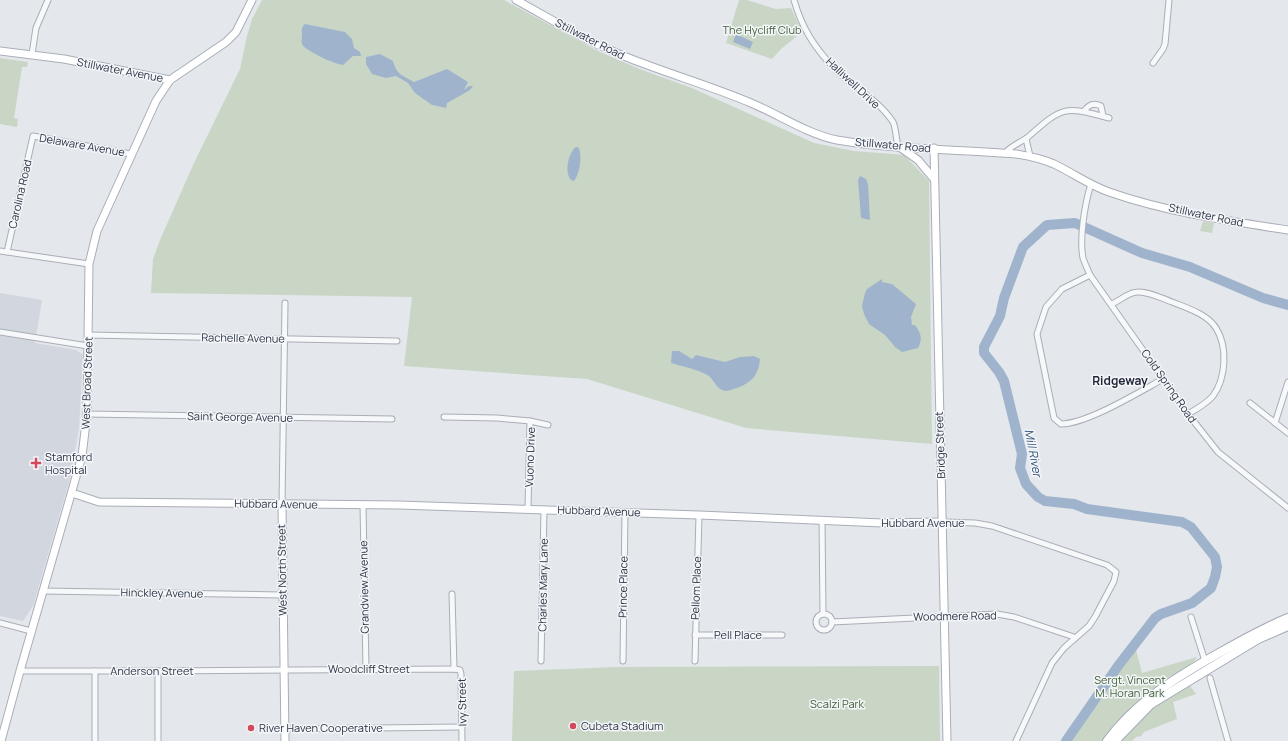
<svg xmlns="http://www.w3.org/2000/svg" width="1288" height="741" font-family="Manrope,sans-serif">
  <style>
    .built { fill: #d2d6de }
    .green { fill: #c9d6c5 }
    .water { fill: #9fb4cc }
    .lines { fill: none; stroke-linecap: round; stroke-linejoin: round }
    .river { stroke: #9fb4cc; stroke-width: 10 }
    .street-casing { stroke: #a9aeb7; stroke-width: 7 }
    .secondary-casing { stroke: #a9aeb7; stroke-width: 9 }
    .primary-casing { stroke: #a3abb8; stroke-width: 10 }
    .street { stroke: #f7f8fa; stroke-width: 5 }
    .secondary { stroke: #fff; stroke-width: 7 }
    .primary { stroke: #fff; stroke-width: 8 }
    .poi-dot { fill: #d1495b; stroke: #f4f6f9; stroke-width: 1.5 }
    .labels { text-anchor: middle; stroke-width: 3; stroke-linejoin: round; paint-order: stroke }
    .park-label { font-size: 11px; fill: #3f6138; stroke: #f4f6f9 }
    .street-label { font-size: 11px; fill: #2b3445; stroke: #f4f6f9 }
    .poi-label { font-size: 11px; fill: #2b3445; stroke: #f4f6f9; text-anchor: start }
    .neighbourhood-label { font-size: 12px; font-weight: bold; fill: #1d2536; stroke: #f4f6f9 }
    .water-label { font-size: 12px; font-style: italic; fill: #34527a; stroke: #f4f6f9 }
  </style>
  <rect width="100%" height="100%" fill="#e4e7ec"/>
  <polygon class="built" points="0,293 42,300 35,343 76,350 83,355 79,428 71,475 33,606 23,621 0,616"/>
  <g class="green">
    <polygon points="262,0 504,0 600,52 642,70 692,88 814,143 854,151 904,155 929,181 932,444 746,428 587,379 404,366 412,297 151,293 153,259 160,240 194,163 240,69 247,36 252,19"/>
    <polygon points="739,0 747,0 776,9 791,8 802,32 781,49 772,59 726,43"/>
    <polygon points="0,58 28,62 27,67 22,67 14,118 18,119 17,127 0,124"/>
    <polygon points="1203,221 1214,223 1212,233 1200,231"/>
    <path d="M1136,650L1142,673L1197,657L1196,659C1189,669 1170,675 1160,683C1139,700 1119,719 1103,741H1072L1113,678Z"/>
    <polygon points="939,666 940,741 512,741 514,671 617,667"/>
    <polygon points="1188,683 1196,694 1173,702 1177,719 1144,732 1141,736 1136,737 1132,741 1120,741 1149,710"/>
  </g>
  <g class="water">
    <path d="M305,24L345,32L352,39L354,48L360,52L361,56H353L343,65C336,65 304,50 302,44C301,41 302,37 302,35C302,30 301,27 305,24Z"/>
    <polygon points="736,34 753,42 750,49 733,42"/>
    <path d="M380,54L393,61C397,75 402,75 414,82L447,69L468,82L464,90L469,86H473L470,90L447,103L446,108L432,105L415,93L408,83L396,76L386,78L372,74L366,64V57Z"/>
    <path d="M576,147L579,148C582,157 580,173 574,181L571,180C564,173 568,153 576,147Z"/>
    <polygon points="860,176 866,179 868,184 870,220 861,218 858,180"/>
    <path d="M882,279V282L892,284L916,304L911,317L912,325H915C921,333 923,339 918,348L902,352L895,347L885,335L869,324L864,314L862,306L865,293L867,289Z"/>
    <path d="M672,351H679L692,359L696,355L725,362L740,357L754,356L760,359C759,375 751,383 737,388C732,389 729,391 725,391C717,389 716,384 711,378C705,371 681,366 671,363Z"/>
  </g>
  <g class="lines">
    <polyline class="river" points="1066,741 1118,666 1155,618 1161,614 1192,603 1211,588 1215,577 1217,567 1215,557 1191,527 1182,522 1087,509 1074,504 1045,501 1038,497 1026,484 1020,468 1022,454 1004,381 999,372 984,353 984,347 1000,316 1004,298 1023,247 1047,225 1075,223 1142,253 1190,267 1263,298 1288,305"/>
    <defs>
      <g id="street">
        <path d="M794,0C802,28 814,47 834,68C852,87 878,99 893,122C896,128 896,139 898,146"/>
        <polyline points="32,54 36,28 48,0"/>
        <polyline points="1153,63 1163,49 1165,44 1169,0"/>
        <path d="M1084,111C1089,105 1093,102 1101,106L1103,116"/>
        <polyline points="1026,139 1030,156"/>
        <path d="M1005,153C1012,145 1020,143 1028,137C1063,106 1064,106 1109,118"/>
        <path d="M1091,184C1085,203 1079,238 1083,258C1085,264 1088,270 1090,275L1188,414L1218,452L1288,508"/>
        <polyline points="0,251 89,264"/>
        <polyline points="7,252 33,136 131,154"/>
        <path d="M1090,275L1062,289L1046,307L1037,334L1054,418L1061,424C1087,424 1139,392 1163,379"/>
        <path d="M1112,304C1119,301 1129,292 1137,292C1148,291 1161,298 1172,302C1187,308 1207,314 1216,328C1228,347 1226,378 1213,396C1206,404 1197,409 1188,414"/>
        <polyline points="0,332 88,346"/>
        <polyline points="88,335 397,341"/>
        <polyline points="1250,403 1288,433"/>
        <polyline points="87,414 392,419"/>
        <polyline points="444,417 497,418 530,421"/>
        <polyline points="1275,423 1288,382"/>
        <polyline points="282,504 285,303"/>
        <polyline points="363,505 366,669"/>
        <polyline points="528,508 530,421 548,425"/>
        <polyline points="822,520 823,614"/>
        <polyline points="943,522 975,523 992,526 1107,565 1116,572 1114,581 1095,617 1089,626 1064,648 1052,663 1016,741"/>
        <polyline points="42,591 282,595"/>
        <polyline points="452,594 454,669"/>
        <circle cx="824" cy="622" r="8"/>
        <polyline points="1191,617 1205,661"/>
        <polyline points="832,622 997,614 1014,617 1074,637"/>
        <polyline points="0,623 31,631"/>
        <polyline points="695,635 782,635"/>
        <polyline points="541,661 544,509"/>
        <polyline points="623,661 625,512"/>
        <polyline points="695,661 699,515"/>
        <polyline points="20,671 158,671 455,669 460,670 461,674 462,741"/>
        <polyline points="95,671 95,741"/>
        <polyline points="1210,678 1228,741"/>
        <polyline points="285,729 462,727"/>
        <polyline points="158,741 158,671"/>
      </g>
      <g id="secondary">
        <path d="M516,0C553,20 589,43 629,58C669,74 711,86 751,103C780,115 807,134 837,140C896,150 957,149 1016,154C1029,156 1042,159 1054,164C1073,173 1089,185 1109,192C1166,212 1228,221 1288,230"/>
        <polyline points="0,51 64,59 170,80"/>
        <polyline points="898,146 918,160 934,179"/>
        <polyline points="934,148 947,741"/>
        <polyline points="72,493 99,502 399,505 699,515 882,523 943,522"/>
        <polyline points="282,504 285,741"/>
        <polyline points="1,741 20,671 82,456 87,414 89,264 97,231 156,101 170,80 226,42 236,32 252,0"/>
      </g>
      <g id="primary">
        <path d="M1107,741C1135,703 1172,680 1212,657C1237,643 1261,629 1288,618"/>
        <polyline points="1115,741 1151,704 1258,639 1288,626"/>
      </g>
    </defs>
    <use href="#street" class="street-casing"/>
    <use href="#secondary" class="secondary-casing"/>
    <use href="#primary" class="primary-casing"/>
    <use href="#street" class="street"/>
    <use href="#secondary" class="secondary"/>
    <use href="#primary" class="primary"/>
  </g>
  <g class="poi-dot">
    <path d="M34 457h4v4h4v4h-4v4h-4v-4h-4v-4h4z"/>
    <circle cx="573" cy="726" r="4"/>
    <circle cx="251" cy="728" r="4"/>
  </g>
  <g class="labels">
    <g class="park-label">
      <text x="762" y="34">The Hycliff Club</text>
      <text x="1130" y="684">Sergt. Vincent<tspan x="1130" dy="13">M. Horan Park</tspan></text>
      <text x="837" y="708">Scalzi Park</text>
    </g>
    <g class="street-label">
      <text transform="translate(590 39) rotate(27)" y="4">Stillwater Road</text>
      <text transform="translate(120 70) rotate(11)" y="4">Stillwater Avenue</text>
      <text transform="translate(853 83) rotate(43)" y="4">Halliwell Drive</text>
      <text transform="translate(82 145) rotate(10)" y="4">Delaware Avenue</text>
      <text transform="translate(893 145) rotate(5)" y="4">Stillwater Road</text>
      <text transform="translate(20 194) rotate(-77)" y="4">Carolina Road</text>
      <text transform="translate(1206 215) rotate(12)" y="4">Stillwater Road</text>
      <text transform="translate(243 338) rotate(1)" y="4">Rachelle Avenue</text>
      <text transform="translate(87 383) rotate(-88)" y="4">West Broad Street</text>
      <text transform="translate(1169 386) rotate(55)" y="4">Cold Spring Road</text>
      <text transform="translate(240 417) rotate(1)" y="4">Saint George Avenue</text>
      <text transform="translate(940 445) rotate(-92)" y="4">Bridge Street</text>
      <text transform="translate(530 457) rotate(-88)" y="4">Vuono Drive</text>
      <text transform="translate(276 504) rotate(1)" y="4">Hubbard Avenue</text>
      <text transform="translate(599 511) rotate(2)" y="4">Hubbard Avenue</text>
      <text x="923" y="527">Hubbard Avenue</text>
      <text transform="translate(282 570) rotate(-91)" y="4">West North Street</text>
      <text transform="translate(543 585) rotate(-89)" y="4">Charles Mary Lane</text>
      <text transform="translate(364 587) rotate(-91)" y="4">Grandview Avenue</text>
      <text transform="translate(623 587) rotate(-89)" y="4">Prince Place</text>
      <text transform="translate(696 588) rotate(-88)" y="4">Pellom Place</text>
      <text transform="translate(162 593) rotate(1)" y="4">Hinckley Avenue</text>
      <text transform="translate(955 616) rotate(-1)" y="4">Woodmere Road</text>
      <text x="738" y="639">Pell Place</text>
      <text x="369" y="673">Woodcliff Street</text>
      <text x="152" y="675">Anderson Street</text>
      <text transform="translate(462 702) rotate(-91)" y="4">Ivy Street</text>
    </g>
    <g class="poi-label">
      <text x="45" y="461">Stamford<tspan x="45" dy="13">Hospital</tspan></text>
      <text x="581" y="730">Cubeta Stadium</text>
      <text x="259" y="732">River Haven Cooperative</text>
    </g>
    <g class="neighbourhood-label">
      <text x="1120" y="385">Ridgeway</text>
    </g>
    <g class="water-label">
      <text transform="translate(1033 453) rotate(79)" y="4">Mill River</text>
    </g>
  </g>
</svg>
